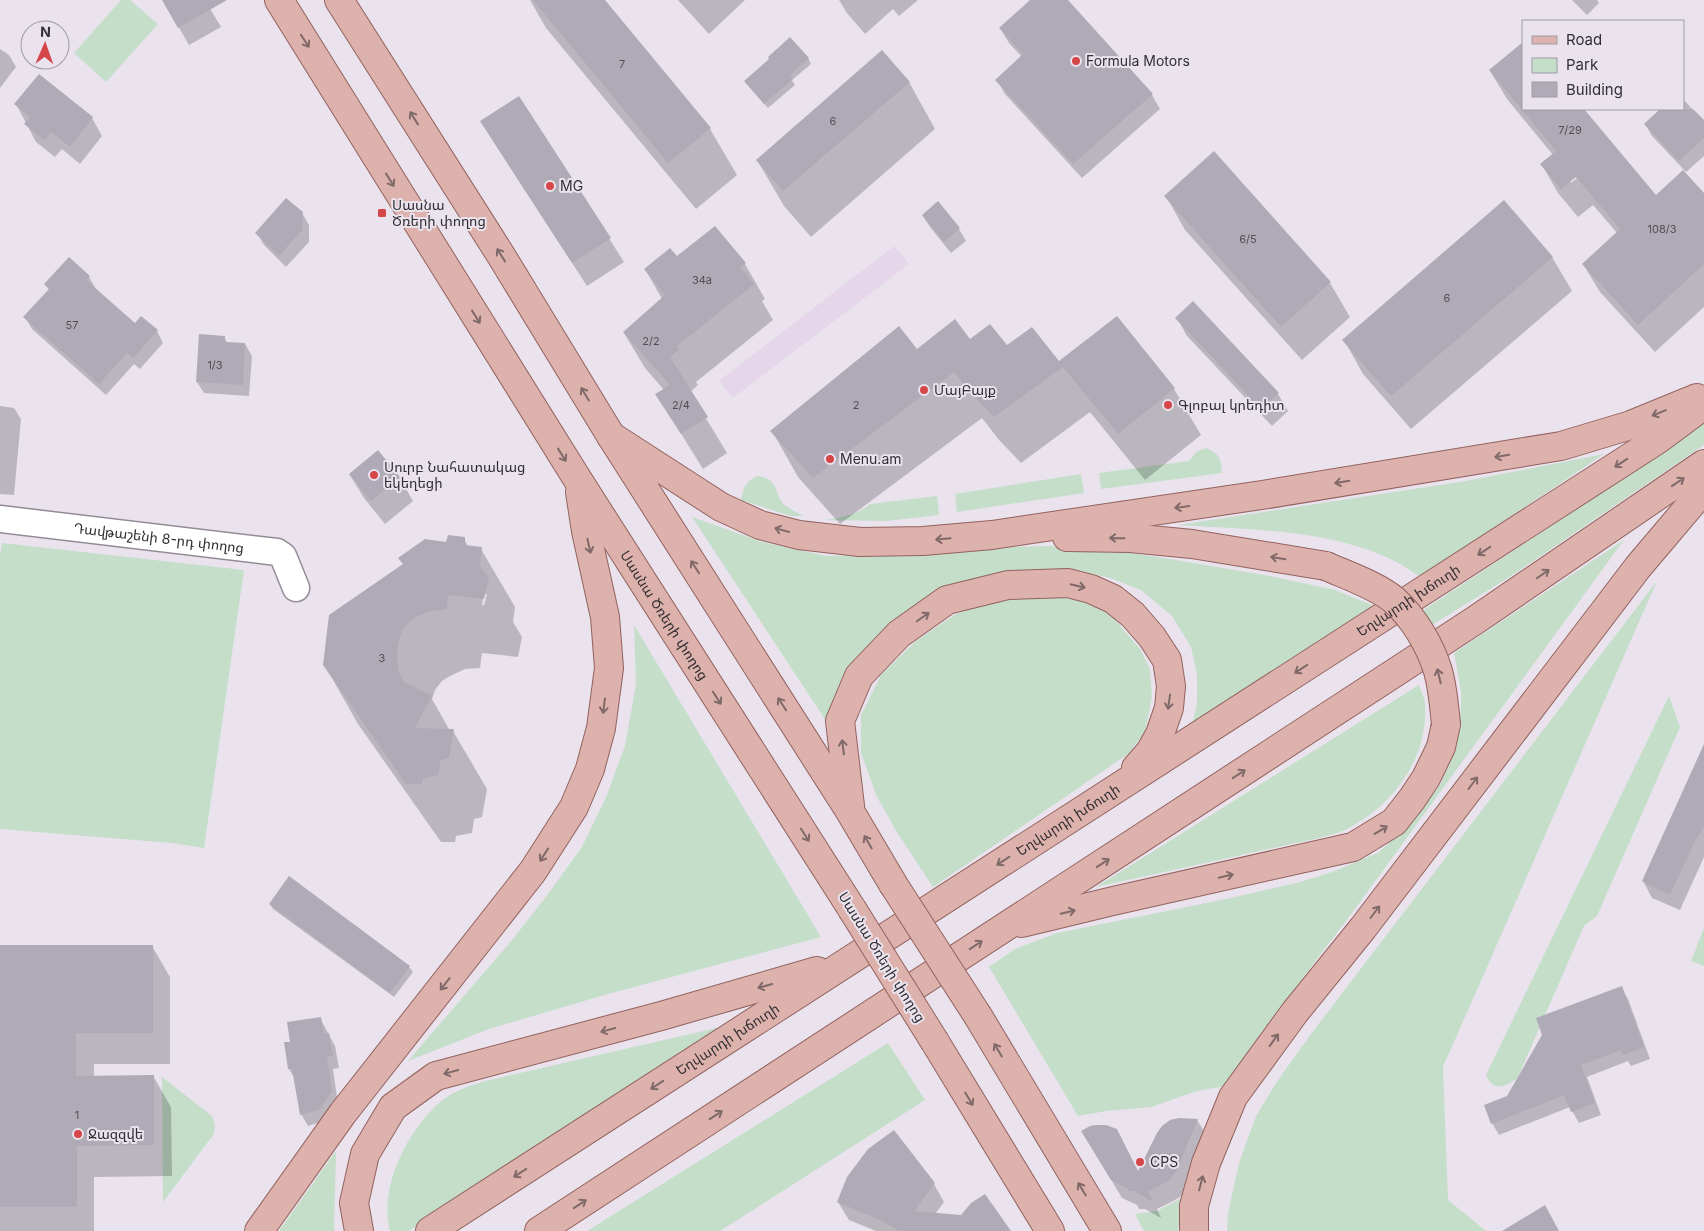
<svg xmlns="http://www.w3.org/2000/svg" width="1704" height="1231" font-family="Inter,'Noto Sans Armenian',sans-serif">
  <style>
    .industrial { fill: #e5d6e9 }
    .green { fill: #c4deca }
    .shadow { fill: #0003; fill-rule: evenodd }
    .building { fill: #afabb6 }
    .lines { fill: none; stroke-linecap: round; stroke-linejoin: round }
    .minor-casing { stroke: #938c96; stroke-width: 29 }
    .major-casing { stroke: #92625e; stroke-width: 30 }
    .minor { stroke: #fff; stroke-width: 26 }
    .major { stroke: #ddb1ac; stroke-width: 28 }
    .major-bridge-casing { stroke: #92625e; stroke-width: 30; stroke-linecap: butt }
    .major-bridge { stroke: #ddb1ac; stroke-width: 28 }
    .oneway { stroke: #7f6a69 }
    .poi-dot { fill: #d54649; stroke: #eae3ee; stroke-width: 2 }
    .labels { text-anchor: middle; stroke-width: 4; stroke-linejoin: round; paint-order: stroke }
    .number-label { font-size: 11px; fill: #514e54 }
    .poi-label { font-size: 14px; fill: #322f33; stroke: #eae3ee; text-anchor: start }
    .street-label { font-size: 14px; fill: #322f33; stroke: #eae3ee }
  </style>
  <rect width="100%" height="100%" fill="#eae3ee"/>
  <polygon class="industrial" points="894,246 909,264 733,398 719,381"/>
  <g class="green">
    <polygon points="121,0 130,0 158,24 106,82 74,53"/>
    <polygon points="1704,422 1704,445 1508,578 1432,625 1422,611 1624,478"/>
    <path d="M1206,448C1220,454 1221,459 1222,473L1101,489L1099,473L1189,461L1196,452Z"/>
    <path d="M1604,454L1420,577C1357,529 1254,530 1178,525L1466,481Z"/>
    <polygon points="1081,474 1084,493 957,512 955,494"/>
    <path d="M757,476C783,480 771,494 786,506C791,510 799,513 804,516H791L741,500C744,487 744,483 757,476Z"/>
    <path d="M937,496L939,515L886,521L824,520C841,518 857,515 870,504Z"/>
    <polygon points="692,517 762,542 826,556 901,555 992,548 1046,546 1109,550 1170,559 1270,576 1335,590 1379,608 1192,725 1197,703 1197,675 1191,647 1172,616 1141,590 1110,578 1074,569 1006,572 953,586 828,724"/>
    <polygon points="1624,540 1352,913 1263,1030 1225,1086 1197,1091 1151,1107 1106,1111 1078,1116 989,967 1015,949 1057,933 1226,899 1300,882 1332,872 1378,853 1414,820 1440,785 1451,760 1458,736 1461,709 1461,691 1454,653"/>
    <polygon points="2,543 244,570 204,848 172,843 0,829 0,556"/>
    <polygon points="1657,581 1443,1067 1448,1200 1486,1231 1227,1231 1228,1213 1239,1163 1256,1116 1278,1080 1314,1030"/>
    <polygon points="1054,596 1079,600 1110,614 1140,649 1150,669 1152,697 1145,732 1128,754 933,887 898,834 877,797 861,753 861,715 881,675 916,641 956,614 989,601"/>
    <polygon points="634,625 821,937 608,994 489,1029 408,1061 513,939 548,894 582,847 607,795 625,746 636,684"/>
    <path d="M1419,685C1421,691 1424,697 1425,703C1429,757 1394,804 1349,828C1340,833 1329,835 1319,838L1096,887Z"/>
    <path d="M1669,696L1680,727L1597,916L1584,926L1517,1079C1503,1087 1494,1092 1486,1075Z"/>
    <polygon points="1704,928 1704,966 1691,961"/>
    <path d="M734,1024L409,1231H390C378,1187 409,1126 444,1099C457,1089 473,1085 489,1080Z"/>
    <polygon points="888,1043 925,1100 720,1231 587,1231"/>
    <path d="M162,1077L212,1116C215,1123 216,1127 213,1135L163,1202Z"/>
    <polygon points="336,1151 334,1231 279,1231"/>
    <polygon points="1183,1197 1178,1231 1144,1231 1135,1214 1157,1211"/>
  </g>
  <g class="shadow">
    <polygon points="163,0 205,0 221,27 189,45"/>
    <polygon points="530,0 604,0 710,129 737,175 696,209 546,28"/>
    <polygon points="678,0 745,0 709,34"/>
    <polygon points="839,0 918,0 899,16 893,9 865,34 847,13"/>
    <polygon points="1032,0 1066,0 1152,95 1160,109 1082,178 1005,94 997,80 1022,57 1009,43 1000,28"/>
    <polygon points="1572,0 1597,0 1599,3 1587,15"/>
    <polygon points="0,49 9,55 16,67 0,88"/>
    <polygon points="808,58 811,64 792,80 795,85 768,108 745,82"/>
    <path d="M1490,71L1523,109H1582L1656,197L1704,195V307L1655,352L1600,292L1583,264L1617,233L1593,205L1578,217L1558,193L1542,165L1553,155L1507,99ZM1582,174L1571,183V179Z"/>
    <polygon points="909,82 935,129 811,237 784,206 757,160"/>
    <polygon points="519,97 624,262 587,286 495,144"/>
    <polygon points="1683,99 1704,122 1704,156 1686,172 1652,136 1645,124 1659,111 1658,109 1683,109"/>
    <polygon points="16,104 92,118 102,136 80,164 62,149 55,157 36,142"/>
    <polygon points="1214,153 1330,283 1350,317 1302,360 1185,230 1166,196"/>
    <polygon points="938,203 959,229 966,241 951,253 930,227 923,216"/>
    <polygon points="302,213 309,225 309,242 286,267 264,245 257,233"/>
    <polygon points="1552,257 1572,291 1411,429 1363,374 1344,340"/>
    <polygon points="677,258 745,264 765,299 762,301 773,320 696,382 698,385 690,392 727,453 703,469 657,395 664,390 645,368 624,333 662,299 645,269"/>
    <polygon points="89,277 96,289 135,325 157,331 163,343 140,369 134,364 106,395 32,329 25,317 49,290 46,284"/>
    <polygon points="1177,318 1278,394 1288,411 1272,426 1187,336"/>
    <polygon points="224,337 228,344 245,344 252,356 249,396 204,393 197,382"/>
    <polygon points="970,340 1059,363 1174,389 1201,435 1145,480 1090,412 1021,463 999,440 982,418 840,524 798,477 772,431 916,350"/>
    <polygon points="0,406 14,408 21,419 14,495 0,494"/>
    <polygon points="350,475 399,477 413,501 385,524 364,498"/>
    <path d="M464,539L468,546L481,549L515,607L513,622L522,637L518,657L482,653L480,668L465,669L450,676L442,681L435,690L432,699L450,731H453L487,789L482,817L474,819L472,833L456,836L455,842H441L358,724L324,664L447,544ZM484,594H487L484,605H482Z"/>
    <polygon points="1704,747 1704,857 1680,910 1652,898 1643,881"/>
    <polygon points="289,878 409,967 413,972 394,997 273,909 270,904"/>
    <polygon points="0,946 152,946 170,977 170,1064 94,1064 94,1077 153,1076 171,1107 172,1176 94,1177 94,1231 0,1231"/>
    <polygon points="1621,987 1628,999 1650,1059 1631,1066 1628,1061 1587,1077 1601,1115 1579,1123 1570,1107 1499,1135 1492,1123"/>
    <polygon points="320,1018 335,1046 339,1068 333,1069 338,1104 327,1120 308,1126 301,1114 295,1079 289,1069 286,1043 291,1043"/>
    <polygon points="1197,1120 1208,1137 1185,1190 1180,1197 1173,1201 1157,1209 1161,1218 1145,1209 1139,1209 1137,1205 1122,1198 1093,1149 1139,1172"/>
    <polygon points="934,1184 944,1202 935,1214 1009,1231 876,1231 849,1220 838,1202"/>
  </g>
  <g class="building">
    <polygon points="162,0 227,0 178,28"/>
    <polygon points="533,0 605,0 711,128 668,163"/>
    <polygon points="1030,0 1068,0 1153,94 1073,164 995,80 1023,54 999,28"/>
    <polygon points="790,37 809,58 790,75 793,79 764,104 744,81 769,59 768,57"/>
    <polygon points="1523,42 1523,109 1584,109 1656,195 1683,170 1704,193 1704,264 1638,325 1582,264 1620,229 1576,177 1561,189 1540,164 1556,151 1489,70"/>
    <polygon points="882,50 910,82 783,191 756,160"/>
    <polygon points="39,74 93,117 70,147 51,132 44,140 24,124 30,117 14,104"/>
    <polygon points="519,96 611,238 572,263 480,121"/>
    <polygon points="1660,109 1693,109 1704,120 1704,138 1679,161 1644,124"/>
    <polygon points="1214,151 1331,282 1281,327 1164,196"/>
    <polygon points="286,198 303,212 302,230 279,256 255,233"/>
    <polygon points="1504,200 1553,257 1391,396 1342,340"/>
    <polygon points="938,201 960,228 944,242 922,215"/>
    <polygon points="715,226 746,263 740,267 754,284 677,346 679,349 670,357 708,417 681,434 655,394 670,385 623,332 665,295 644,269 670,248 677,256"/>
    <polygon points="69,257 90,276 86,280 135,323 141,316 158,330 133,358 127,353 99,384 23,317 49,289 44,284"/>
    <polygon points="1193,301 1279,393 1261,409 1175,318"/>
    <polygon points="1117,316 1175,388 1118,434 1063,367 994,417 971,393 954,372 813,478 770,431 899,326 917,349 955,319 970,339 990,324 1007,345 1032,327 1059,361"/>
    <polygon points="199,334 225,336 225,342 245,343 243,385 196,382"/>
    <polygon points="378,450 400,477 371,501 349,474"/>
    <polygon points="448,535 465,537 465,545 482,547 480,566 489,578 484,599 448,595 447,609 431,611 416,617 409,622 402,631 398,644 397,657 398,670 404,682 432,696 415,728 454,729 449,758 440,760 439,775 423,778 422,784 406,784 323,665 329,615 403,564 398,558 425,539 446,542"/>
    <polygon points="1704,744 1704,827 1696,839 1670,895 1642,881"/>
    <polygon points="289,876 410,966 390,993 269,904"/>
    <polygon points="0,945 153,945 153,1033 76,1033 76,1076 154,1075 154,1145 77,1146 77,1207 0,1207"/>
    <polygon points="1622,986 1644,1047 1623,1055 1621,1050 1581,1065 1595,1103 1571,1112 1564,1095 1491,1124 1484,1105 1507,1096 1542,1035 1536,1018"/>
    <polygon points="321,1017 324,1034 329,1033 333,1056 327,1057 332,1091 320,1109 300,1115 292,1069 288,1069 284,1042 290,1042 287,1022"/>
    <polygon points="1179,1118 1198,1119 1176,1172 1170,1179 1163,1184 1148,1191 1153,1202 1134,1191 1128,1191 1129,1189 1111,1180 1081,1131 1090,1126 1096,1125 1106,1125 1117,1129 1138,1171 1157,1133 1162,1126 1170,1120"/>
    <polygon points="894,1130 935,1183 914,1211 961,1215 971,1203 985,1194 1011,1231 899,1231 880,1220 837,1202 847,1177 868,1149"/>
    <polygon points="1545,1205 1559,1231 1502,1231"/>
  </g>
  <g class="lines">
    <defs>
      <g id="minor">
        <path id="s1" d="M0,519L277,552L283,556L296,588"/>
      </g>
      <g id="major">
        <path id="s2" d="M279,0L578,480L852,909"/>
        <polyline points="339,0 502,257 611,436 851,813 893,884"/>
        <polyline points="611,436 721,507 760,525 799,535 860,542 923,541 992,535 1262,495 1561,446 1631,425 1697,398"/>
        <polyline points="1067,537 1130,538 1192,544 1326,566"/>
        <polyline points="850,806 840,721 859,676 899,634 947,600 1008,585 1068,583 1091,589 1113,599 1133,615 1152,637 1167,660 1171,686 1169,708 1160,734 1150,752 1136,768"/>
        <polyline points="1022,923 1113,901 1353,847 1394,822 1412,799 1426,778 1441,747 1446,724"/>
        <polyline points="978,1016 1107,1231"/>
        <polyline points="935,1042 1050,1231"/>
        <polyline points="259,1231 343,1113 533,871 574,807 590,769 601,728 609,668 605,617 586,531 580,492"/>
        <polyline points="359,1231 354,1203 365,1154 393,1107 436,1076 661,1016 817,971"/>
        <path id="s3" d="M430,1231L1657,440L1704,405"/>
        <polyline points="539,1231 1474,621 1704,464"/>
        <polyline points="1194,1231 1194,1206 1206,1163 1233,1097 1295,1012 1363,928 1638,567 1704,489"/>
      </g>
    </defs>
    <use href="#minor" class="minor-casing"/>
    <use href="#major" class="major-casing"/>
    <use href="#minor" class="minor"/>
    <use href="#major" class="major"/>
    <defs>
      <g id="major-bridge">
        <path d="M1326,566C1346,575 1378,586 1394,600C1414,618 1430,645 1438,671C1443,688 1444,707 1446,724"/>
        <polyline points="893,884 978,1016"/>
        <polyline points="852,909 935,1042"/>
      </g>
    </defs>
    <use href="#major-bridge" class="major-bridge-casing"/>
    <use href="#major-bridge" class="major-bridge"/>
  </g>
  <defs><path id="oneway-shaft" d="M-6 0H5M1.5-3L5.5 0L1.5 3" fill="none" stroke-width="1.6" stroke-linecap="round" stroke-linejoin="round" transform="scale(1.25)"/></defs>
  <g class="oneway">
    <use href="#oneway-shaft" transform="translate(305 41) rotate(57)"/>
    <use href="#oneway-shaft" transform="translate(414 118) rotate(-122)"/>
    <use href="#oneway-shaft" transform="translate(390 180) rotate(58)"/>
    <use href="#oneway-shaft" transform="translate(501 255) rotate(-122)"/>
    <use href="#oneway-shaft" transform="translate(476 317) rotate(58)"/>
    <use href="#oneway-shaft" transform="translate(585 394) rotate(-121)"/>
    <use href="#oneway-shaft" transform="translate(1659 413) rotate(158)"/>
    <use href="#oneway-shaft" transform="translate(562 455) rotate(58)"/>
    <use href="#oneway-shaft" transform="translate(1502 456) rotate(170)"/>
    <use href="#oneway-shaft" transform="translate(1621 463) rotate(147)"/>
    <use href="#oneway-shaft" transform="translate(1342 482) rotate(171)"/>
    <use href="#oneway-shaft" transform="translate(1678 482) rotate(-34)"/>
    <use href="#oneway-shaft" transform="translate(1182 507) rotate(172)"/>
    <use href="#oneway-shaft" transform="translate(782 530) rotate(-165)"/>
    <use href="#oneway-shaft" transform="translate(1117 538) rotate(-179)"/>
    <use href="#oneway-shaft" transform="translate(943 539) rotate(175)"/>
    <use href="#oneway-shaft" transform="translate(589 546) rotate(77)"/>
    <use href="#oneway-shaft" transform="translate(1484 551) rotate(147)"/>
    <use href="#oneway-shaft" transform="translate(1278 558) rotate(-170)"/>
    <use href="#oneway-shaft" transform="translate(695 567) rotate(-123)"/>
    <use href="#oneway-shaft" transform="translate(1543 574) rotate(-35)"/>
    <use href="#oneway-shaft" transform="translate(1078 586) rotate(13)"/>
    <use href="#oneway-shaft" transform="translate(923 617) rotate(-35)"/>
    <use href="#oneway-shaft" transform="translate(1301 669) rotate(147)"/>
    <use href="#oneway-shaft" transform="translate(1439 676) rotate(-103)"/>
    <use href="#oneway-shaft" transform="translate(717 698) rotate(57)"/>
    <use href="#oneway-shaft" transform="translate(1169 702) rotate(98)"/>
    <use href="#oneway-shaft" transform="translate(782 704) rotate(-123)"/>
    <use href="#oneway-shaft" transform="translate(604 706) rotate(97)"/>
    <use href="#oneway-shaft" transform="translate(843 747) rotate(-97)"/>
    <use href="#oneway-shaft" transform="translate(1239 774) rotate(-33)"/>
    <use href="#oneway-shaft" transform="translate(1473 783) rotate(-53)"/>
    <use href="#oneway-shaft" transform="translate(1381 830) rotate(-31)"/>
    <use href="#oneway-shaft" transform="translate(805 835) rotate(57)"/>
    <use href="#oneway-shaft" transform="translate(868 842) rotate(-120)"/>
    <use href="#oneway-shaft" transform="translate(544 855) rotate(122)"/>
    <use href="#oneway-shaft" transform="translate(1003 861) rotate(147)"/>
    <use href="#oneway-shaft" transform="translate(1103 863) rotate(-33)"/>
    <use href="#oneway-shaft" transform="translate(1226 876) rotate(-13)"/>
    <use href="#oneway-shaft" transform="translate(1068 912) rotate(-14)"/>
    <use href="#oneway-shaft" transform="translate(1375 912) rotate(-53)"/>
    <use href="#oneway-shaft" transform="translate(976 945) rotate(-33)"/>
    <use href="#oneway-shaft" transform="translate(445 984) rotate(128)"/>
    <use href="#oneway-shaft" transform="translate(765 986) rotate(164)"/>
    <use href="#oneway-shaft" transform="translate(608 1030) rotate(165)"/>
    <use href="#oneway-shaft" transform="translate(1274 1040) rotate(-54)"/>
    <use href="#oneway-shaft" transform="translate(998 1050) rotate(-121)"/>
    <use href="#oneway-shaft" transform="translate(451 1072) rotate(165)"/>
    <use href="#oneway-shaft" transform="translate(657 1085) rotate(147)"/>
    <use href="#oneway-shaft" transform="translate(969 1099) rotate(59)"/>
    <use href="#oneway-shaft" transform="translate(716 1115) rotate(-33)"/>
    <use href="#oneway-shaft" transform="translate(520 1173) rotate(147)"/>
    <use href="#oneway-shaft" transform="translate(1201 1183) rotate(-75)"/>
    <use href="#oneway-shaft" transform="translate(1082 1189) rotate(-121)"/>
    <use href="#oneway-shaft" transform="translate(580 1204) rotate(-33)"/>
  </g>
  <g class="poi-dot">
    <circle cx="1076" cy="61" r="5"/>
    <circle cx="550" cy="186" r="5"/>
    <rect x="377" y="208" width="10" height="10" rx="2.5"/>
    <circle cx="924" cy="390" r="5"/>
    <circle cx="1168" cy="405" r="5"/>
    <circle cx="830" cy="459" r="5"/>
    <circle cx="374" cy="475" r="5"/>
    <circle cx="78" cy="1134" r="5"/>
    <circle cx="1140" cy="1162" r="5"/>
  </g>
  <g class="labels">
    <g class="number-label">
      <text x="622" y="68">7</text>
      <text x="833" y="125">6</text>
      <text x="1570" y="134">7/29</text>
      <text x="1662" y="233">108/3</text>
      <text x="1248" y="243">6/5</text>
      <text x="702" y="284">34a</text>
      <text x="1447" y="302">6</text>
      <text x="72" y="329">57</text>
      <text x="651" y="345">2/2</text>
      <text x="215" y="369">1/3</text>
      <text x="681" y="409">2/4</text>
      <text x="856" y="409">2</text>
      <text x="382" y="662">3</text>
      <text x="77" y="1119">1</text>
    </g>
    <g class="poi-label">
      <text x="1086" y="66">Formula Motors</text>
      <text x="560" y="191">MG</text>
      <text x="392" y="210">Սասնա<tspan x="392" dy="16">Ծռերի փողոց</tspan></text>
      <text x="934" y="395">ՄայԲայք</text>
      <text x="1178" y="410">Գլոբալ կրեդիտ</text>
      <text x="840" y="464">Menu.am</text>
      <text x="384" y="472">Սուրբ Նահատակաց<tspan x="384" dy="16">եկեղեցի</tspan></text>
      <text x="88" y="1139">Ջազզվե</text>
      <text x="1150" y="1167">CPS</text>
    </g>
    <g class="street-label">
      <text dy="5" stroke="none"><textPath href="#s1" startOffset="160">Դավթաշենի 8-րդ փողոց</textPath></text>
      <text dy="5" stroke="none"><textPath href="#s3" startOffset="1164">Եղվարդի խճուղի</textPath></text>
      <text dy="5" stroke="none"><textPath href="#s2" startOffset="726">Սասնա Ծռերի փողոց</textPath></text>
      <text dy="5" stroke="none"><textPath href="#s3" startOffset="759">Եղվարդի խճուղի</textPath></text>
      <text transform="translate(882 957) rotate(58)" y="5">Սասնա Ծռերի փողոց</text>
      <text dy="5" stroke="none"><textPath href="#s3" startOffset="354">Եղվարդի խճուղի</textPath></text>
    </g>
  </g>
  <rect x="1522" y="20" width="162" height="90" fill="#eae3ee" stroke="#a09ba3"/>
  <rect x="1532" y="36" width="25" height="8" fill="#ddb1ac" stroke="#a09ba3"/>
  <text x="1566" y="45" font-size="15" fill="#322f33">Road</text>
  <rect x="1532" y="58" width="25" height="15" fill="#c4deca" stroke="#a09ba3"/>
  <text x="1566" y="70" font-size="15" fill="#322f33">Park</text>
  <rect x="1532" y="82" width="25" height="15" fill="#afabb6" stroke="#a09ba3"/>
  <text x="1566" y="95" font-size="15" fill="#322f33">Building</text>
  <g transform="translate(45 45) rotate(2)"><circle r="24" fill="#eae3ee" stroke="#a09ba3"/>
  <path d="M0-4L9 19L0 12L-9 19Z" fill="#d54649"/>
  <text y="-8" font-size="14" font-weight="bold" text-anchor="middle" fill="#322f33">N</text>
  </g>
</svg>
